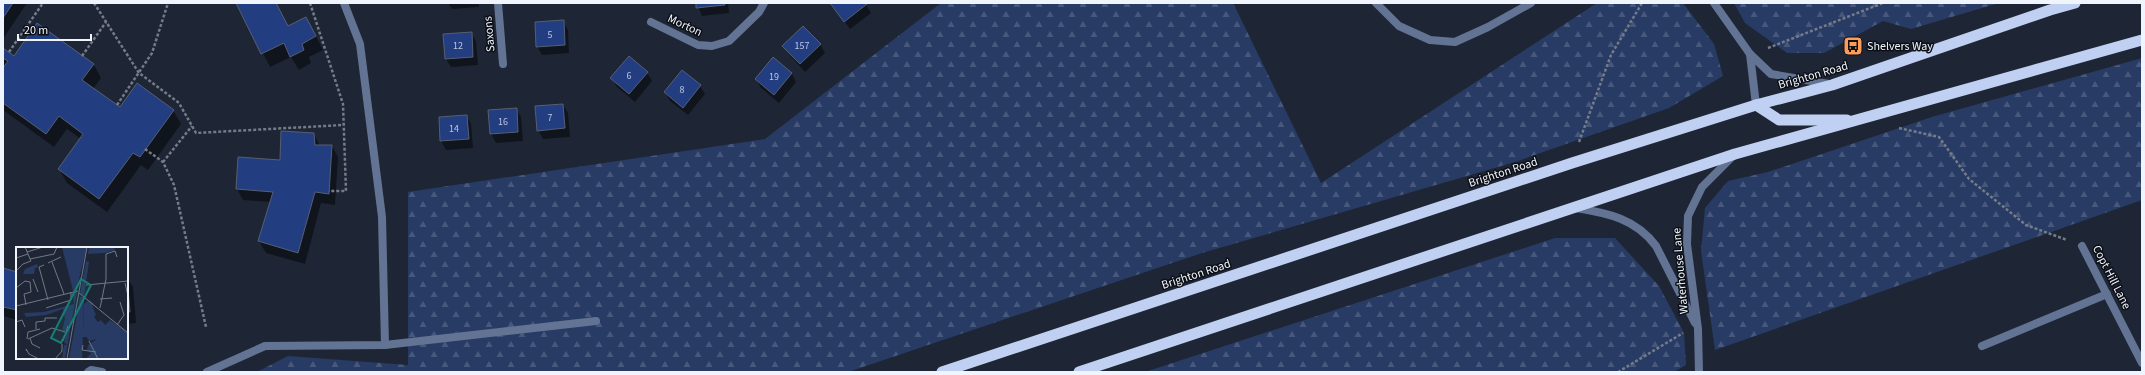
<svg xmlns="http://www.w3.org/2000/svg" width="2145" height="375" font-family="'Source Sans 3',sans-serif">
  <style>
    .forest { fill: url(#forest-firs) }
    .shadow { fill: #0007 }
    .building { fill: #223e81; stroke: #565f71 }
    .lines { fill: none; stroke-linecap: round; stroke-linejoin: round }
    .path { stroke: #757b88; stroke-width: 2.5; stroke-dasharray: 3 2; stroke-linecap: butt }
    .service { stroke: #637393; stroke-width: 8 }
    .minor { stroke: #637393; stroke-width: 8 }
    .tertiary { stroke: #637393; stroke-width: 8 }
    .trunk { stroke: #c0d0f3; stroke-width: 11 }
    .labels { text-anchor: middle; stroke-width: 3; stroke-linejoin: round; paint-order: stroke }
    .number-label { font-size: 10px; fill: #bcc6de }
    .street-label { font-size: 12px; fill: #f0f4fd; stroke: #0c0f16 }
    .poi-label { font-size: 12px; fill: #f0f4fd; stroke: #0c0f16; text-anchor: start }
    .inset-road { fill: none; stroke: #727886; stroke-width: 1 }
    .view { fill: #1a7c75; fill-opacity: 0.15; stroke: #1a7c75; stroke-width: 2 }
    .inset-edge { fill: none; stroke: #f0f4fd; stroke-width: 2 }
  </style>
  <defs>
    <pattern id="forest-firs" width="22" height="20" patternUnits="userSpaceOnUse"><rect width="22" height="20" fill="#273b65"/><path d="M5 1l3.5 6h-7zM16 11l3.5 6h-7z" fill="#47587c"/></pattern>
  </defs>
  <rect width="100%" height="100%" fill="#1e2636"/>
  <g class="forest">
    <polygon points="941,3 1233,3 1321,183 1597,3 1683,3 1714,44 1723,76 1669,108 1515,162 1202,253 848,372 257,372 288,356 408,365 408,192 765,139"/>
    <polygon points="1734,3 1999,3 1911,29 1883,21 1824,53 1787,53 1745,23"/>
    <polygon points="2142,58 2142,200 1715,350 1701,251 1705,208 1728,181 1768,172 1932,117"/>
    <polygon points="1555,238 1615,238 1659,286 1684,333 1686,365 1674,372 1145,372"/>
  </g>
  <g class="shadow">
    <polygon points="3,3 27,3 3,39"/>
    <polygon points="237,3 276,3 288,27 314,32 323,50 309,57 311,63 299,70 291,57 270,67"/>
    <polygon points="448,3 479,3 479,7 452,9"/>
    <polygon points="697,3 728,3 729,13 702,16"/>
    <polygon points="831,3 865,3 871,13 850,29"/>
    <polygon points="563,21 568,30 569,53 542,55 537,46"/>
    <polygon points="37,24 94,65 101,78 93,89 120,109 173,110 181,124 148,170 141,165 107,212 67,183 59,169 81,139 67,129 54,147 3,110 3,70 5,67 3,65 3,49 14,57"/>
    <polygon points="471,33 476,41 478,65 451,67 446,59"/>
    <polygon points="820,44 825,53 805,72 789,54 784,46"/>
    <polygon points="682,71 700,86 705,94 688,115 670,101 665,92"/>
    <polygon points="647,73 652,81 635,102 617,87 612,78"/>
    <polygon points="792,74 796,82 779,103 761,88 756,79"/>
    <polygon points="563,105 568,113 570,137 543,139 538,130"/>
    <polygon points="516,109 521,117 523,141 496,143 491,134 489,111"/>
    <polygon points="467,116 471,124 473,148 446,150 441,141 440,118"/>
    <polygon points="314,134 320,146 332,146 338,157 335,205 321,203 305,264 266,253 259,241 271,202 243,200 237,189 281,161"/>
    <polygon points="3,269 17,273 17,320 3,316"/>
    <polygon points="127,277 133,287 136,323 127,324"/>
  </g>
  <g class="building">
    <polygon points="3,3 13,3 3,18"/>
    <polygon points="236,3 276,3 288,26 306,17 316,36 302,44 304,50 290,57 284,43 261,54"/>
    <polygon points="696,3 725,3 725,5 696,8"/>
    <polygon points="830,3 866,3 867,4 844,22"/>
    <polygon points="564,20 565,45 536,47 535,22"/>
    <polygon points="37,23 94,64 82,80 120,107 137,83 174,110 140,157 133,153 99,199 58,169 83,134 59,116 46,134 3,103 3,68 8,61 3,58 3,48 14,56"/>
    <polygon points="803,26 821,44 800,64 782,46"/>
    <polygon points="472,32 473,57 445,59 443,34"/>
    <polygon points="629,56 648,72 629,94 610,78"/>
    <polygon points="773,57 792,73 774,95 755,79"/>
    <polygon points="682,70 701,85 683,108 664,92"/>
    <polygon points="563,104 565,128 537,131 535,106"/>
    <polygon points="517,108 518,132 490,134 488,110"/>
    <polygon points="467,115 469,139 440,141 439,117"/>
    <polygon points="281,131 314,133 315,145 332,145 329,194 315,192 298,253 258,241 273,192 236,189 238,157 280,160"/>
    <polygon points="3,268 17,272 17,310 3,307"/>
    <polygon points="127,277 130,312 127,312"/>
  </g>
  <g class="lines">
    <g class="path">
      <polyline points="94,3 139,73 179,103 196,133 343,125"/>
      <polyline points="310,3 343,104 346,191 329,191"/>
      <polyline points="1768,48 1883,3"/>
      <polyline points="9,52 43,3"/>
      <polyline points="82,56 106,22"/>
      <polyline points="117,105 152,53 168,3"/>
      <polyline points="1899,128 1939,137 1969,179 2026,225 2067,240"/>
      <polyline points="1579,142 1611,55 1642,3"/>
      <polyline points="145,149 163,162 174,185 206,327"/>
      <polyline points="163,162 192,126"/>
      <polyline points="1618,372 1683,333"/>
    </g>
    <g class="service">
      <polyline points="344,3 360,44 382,217 385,345"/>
      <polyline points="1982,346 2107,294"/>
      <polyline points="88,372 91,370 102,372"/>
      <polyline points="207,372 265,346 385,345 596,321"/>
    </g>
    <g class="minor">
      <polyline points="498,3 503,64"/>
      <polyline points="1376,3 1399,26 1430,40 1455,42 1488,27 1531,3"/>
      <polyline points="651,22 698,45 712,46 729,41 759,12 764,3"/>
      <polyline points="2082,246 2142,363"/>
    </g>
    <g class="tertiary">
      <polyline points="1714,3 1750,54 1756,105"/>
      <polyline points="1750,54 1771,74 1829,84"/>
      <path d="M1576,208C1608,213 1636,219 1656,246L1695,323"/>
      <polyline points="1699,372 1698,329 1687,244 1688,216 1702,187 1733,156"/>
    </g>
    <g class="trunk">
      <polyline points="1756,105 1779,120 1847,120"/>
      <polyline points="942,372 1572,163 1756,105 1832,85 2050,10 2075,3"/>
      <polyline points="1079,372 1735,154 2142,40"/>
    </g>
  </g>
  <defs>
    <symbol id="bus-square" viewBox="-11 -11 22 22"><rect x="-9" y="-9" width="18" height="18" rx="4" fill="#fd9c56" stroke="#0c0f16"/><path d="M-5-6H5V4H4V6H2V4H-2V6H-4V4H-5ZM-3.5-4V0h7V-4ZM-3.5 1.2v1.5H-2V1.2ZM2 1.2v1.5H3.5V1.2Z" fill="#111"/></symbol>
  </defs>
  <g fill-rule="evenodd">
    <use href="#bus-square" x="1842" y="35" width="22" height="22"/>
  </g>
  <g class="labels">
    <g class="number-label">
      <text x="550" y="38">5</text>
      <text x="458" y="49">12</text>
      <text x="802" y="49">157</text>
      <text x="629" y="79">6</text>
      <text x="774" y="80">19</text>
      <text x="682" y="93">8</text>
      <text x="550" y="121">7</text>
      <text x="503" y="125">16</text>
      <text x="454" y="132">14</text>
    </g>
    <g class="street-label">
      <text transform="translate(685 25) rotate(25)" y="4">Morton</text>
      <text transform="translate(489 34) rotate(-95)" y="4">Saxons</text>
      <text transform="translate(1813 75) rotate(-16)" y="4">Brighton Road</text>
      <text transform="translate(1503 172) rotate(-18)" y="4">Brighton Road</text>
      <text transform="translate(1680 271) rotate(-95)" y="4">Waterhouse Lane</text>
      <text transform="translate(1196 274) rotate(-18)" y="4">Brighton Road</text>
      <text transform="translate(2112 277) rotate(63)" y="4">Copt Hill Lane</text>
    </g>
    <g class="poi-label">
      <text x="1867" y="50">Shelvers Way</text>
    </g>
  </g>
  <g transform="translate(16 247)">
    <rect width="112" height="112" fill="#1e2636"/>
    <path d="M73,53L78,57L76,58L80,68L78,70L82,75L85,73L89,78L94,73L112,86V112H70L75,106L71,103L72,98L81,92L73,94L67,84L68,57Z" fill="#273b65"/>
    <path d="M46,0H71L60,44H57ZM73,0H98L99,3L89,6L72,7ZM70,14L73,15L68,49L64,47ZM21,17L22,20L19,21L18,27H7L9,22ZM57,45H61L49,112H46L48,98H51L48,95L50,85L46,83L49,72L47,62L30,68L10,70L8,66L28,65L58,57ZM64,50H68L67,84H71L72,90H67L66,112H53Z" fill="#273b65"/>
    <path class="inset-road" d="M11,5L27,0M0,11L12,7M14,12L38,7L41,0M36,15L48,47M32,16L45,10M28,18L23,20L32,53M0,24L7,17L15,14L9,0M17,32L22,45M109,36L112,49M70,38L112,34M0,41L9,34L14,35L15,45L8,47L10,58M63,46L112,86M84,52L96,51M0,59L62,44M30,61L55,53V45M84,61L90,32V7L99,4L101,10M29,74V71H41M0,75L6,73L9,80M101,78L108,68L104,55M20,82V75L29,74M14,91L16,97L24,101M11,92L12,85L24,82M12,92L36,81L49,85M47,94L52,79M73,94L82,112M67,98L66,103L80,105M11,104L10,102L13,107L23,112M39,112L46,104V97M51,112L71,0"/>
    <path class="view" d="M65,32L75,38L45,96L35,91Z"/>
    <rect width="112" height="112" class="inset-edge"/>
  </g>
  <rect width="2145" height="375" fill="none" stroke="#f0f4fd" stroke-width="8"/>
  <path d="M18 34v6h73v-6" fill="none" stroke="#f0f4fd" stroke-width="2"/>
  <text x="24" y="34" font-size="12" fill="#f0f4fd" stroke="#0c0f16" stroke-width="3" paint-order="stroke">20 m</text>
</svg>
